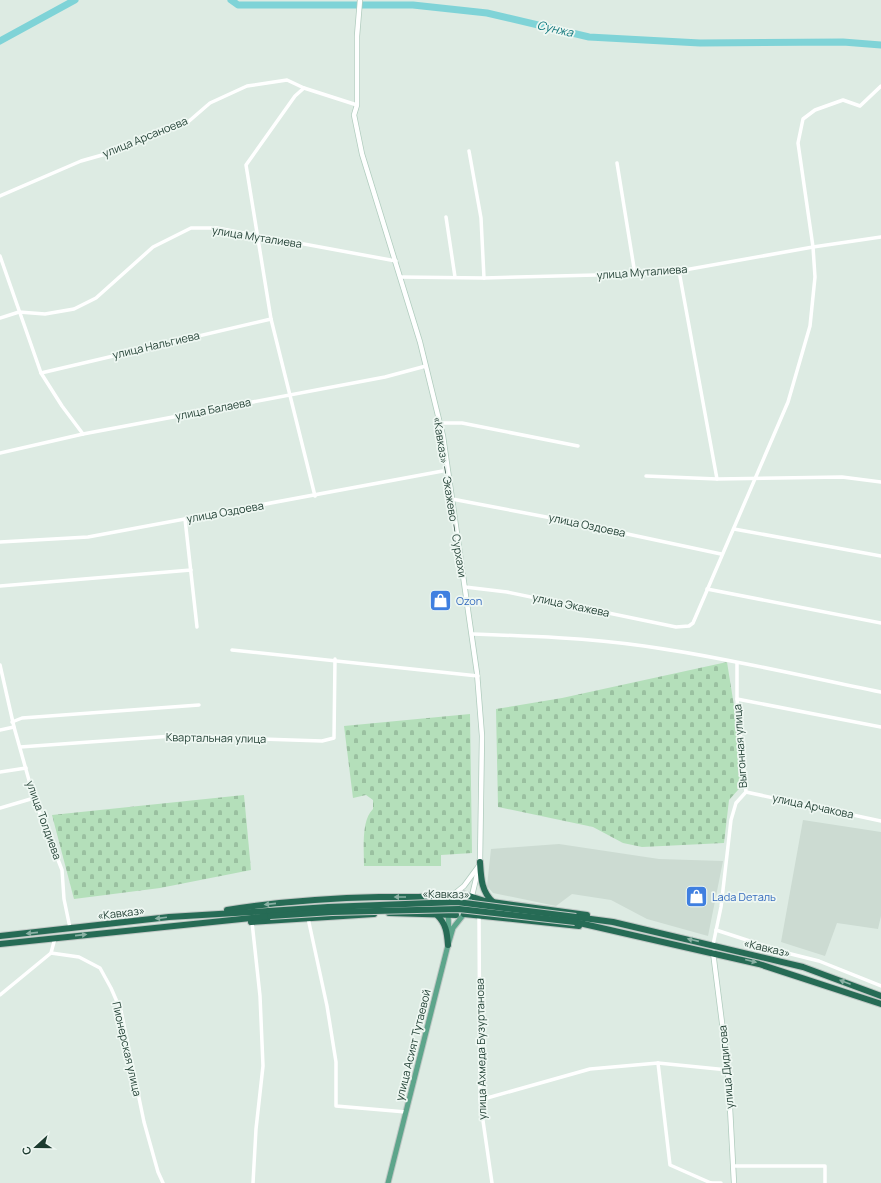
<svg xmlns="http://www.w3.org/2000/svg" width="881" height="1183" font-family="Manrope,sans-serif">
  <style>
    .built { fill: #ccdbd2 }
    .cemetery { fill: url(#cemetery-stones) }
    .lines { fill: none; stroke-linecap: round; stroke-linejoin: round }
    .river { stroke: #7fd3d7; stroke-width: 7 }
    .secondary-casing { stroke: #b0ccbe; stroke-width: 6 }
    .primary-casing { stroke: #c0c8c5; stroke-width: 7 }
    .highway-casing { stroke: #c0c8c5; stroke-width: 8 }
    .street { stroke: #fff; stroke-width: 3.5 }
    .secondary { stroke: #fff; stroke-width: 4.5 }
    .primary { stroke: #5da58b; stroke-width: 5 }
    .highway { stroke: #266b55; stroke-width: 6 }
    .highway-bridge-casing { stroke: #c0c8c5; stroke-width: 8; stroke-linecap: butt }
    .highway-bridge { stroke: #266b55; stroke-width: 6 }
    .oneway { fill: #8ab1a4 }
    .labels { text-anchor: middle; stroke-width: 3.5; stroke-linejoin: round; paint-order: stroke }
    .street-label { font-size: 11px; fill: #1d3c30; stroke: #eef7f2 }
    .shop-label { font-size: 11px; fill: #366cbe; stroke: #eef7f2; text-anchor: start }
    .water-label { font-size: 12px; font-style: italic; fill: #12787d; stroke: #eef7f2 }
  </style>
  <defs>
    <pattern id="cemetery-stones" width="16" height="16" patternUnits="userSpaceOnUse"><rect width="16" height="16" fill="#b4dfba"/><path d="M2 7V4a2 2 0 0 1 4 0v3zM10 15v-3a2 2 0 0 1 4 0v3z" fill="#9ac0a0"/></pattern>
  </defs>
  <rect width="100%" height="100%" fill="#ddebe3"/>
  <g class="built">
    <polygon points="803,820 881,832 881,916 878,929 837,923 825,956 781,942"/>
    <polygon points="559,844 659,859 723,861 708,936 647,919 611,900 572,894 556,906 493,893 487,886 491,849"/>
  </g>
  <g class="cemetery">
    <polygon points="727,662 746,781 729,800 724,843 642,847 623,843 593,827 498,807 496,709 562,698"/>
    <path d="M470,714L472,853L441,855V866H364C364,850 361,820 373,809V800L366,795L353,798L344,726Z"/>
    <polygon points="244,795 251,870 160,888 74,899 52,815"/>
  </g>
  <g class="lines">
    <g class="river">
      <polyline points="231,0 238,5 413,5 487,13 589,37 700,43 843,42 881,45"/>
      <polyline points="0,41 75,0"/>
    </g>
    <defs>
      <g id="secondary">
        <polyline points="360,0 357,36 357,105 354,115 362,154 420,342 443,436 477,673 482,736 480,862 471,900"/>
        <polyline points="453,895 464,886 478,867"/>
        <polyline points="713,952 728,1070 734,1183"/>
      </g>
      <g id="primary">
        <polyline points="448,905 448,900 453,895 463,894 470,902 469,908 466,913"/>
        <polyline points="448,912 449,936"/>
        <polyline points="388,1183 448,945 453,928 464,914"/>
      </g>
      <g id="highway">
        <path d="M480,862C481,877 481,891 493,902"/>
        <polyline points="463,894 485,901 587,915"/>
        <path d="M227,910C277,902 329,898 379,897C404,897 428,898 453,895"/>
        <polyline points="389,913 456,915"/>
        <polyline points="464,914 579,926"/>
        <path d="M437,915C446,924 447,932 448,945"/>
        <polyline points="576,917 613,922 803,967 881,996"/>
        <polyline points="251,922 374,914"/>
        <polyline points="575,922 759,964 881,1004"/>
        <polyline points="0,936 169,917 269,911"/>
        <polyline points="0,944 270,916"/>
      </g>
    </defs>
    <use href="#secondary" class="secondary-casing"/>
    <use href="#primary" class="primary-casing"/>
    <use href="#highway" class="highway-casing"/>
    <g class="street">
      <polyline points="304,88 295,96 246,165 271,319 315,496"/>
      <polyline points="469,151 481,218 484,278"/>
      <polyline points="617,163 635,274"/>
      <polyline points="0,196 81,161 120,150 188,122 210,103 247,86 287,80 304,88 357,105"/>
      <polyline points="446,217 455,277"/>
      <polyline points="0,256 41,373 62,406 83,434"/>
      <polyline points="679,271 717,479 842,477 881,482"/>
      <polyline points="400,277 484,278 635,274 679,271 813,247 881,237"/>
      <polyline points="0,318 19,312 45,314 74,309 96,298 153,247 191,228 217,228 396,261"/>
      <polyline points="41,373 271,319"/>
      <polyline points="440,423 462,423 578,446"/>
      <polyline points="0,453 83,434 385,377 426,366"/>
      <polyline points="646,476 717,479"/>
      <polyline points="452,499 562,520 721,554"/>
      <polyline points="185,519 197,627"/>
      <polyline points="734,529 881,556"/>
      <polyline points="0,542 88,537 448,470"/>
      <polyline points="0,586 191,570"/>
      <polyline points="465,587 507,592 676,627 689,626 693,623 788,402 810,326 815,277 813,247 798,143 803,119 815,110 843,100 860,106 881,86"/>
      <polyline points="707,589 881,623"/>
      <path d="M472,634C529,636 587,638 644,646C723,657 802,676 881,692"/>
      <polyline points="232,650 478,676"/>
      <polyline points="0,665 14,727 34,798 62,870 64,899 70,928"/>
      <polyline points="737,699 881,727"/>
      <polyline points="12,722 22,718 199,705"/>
      <polyline points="0,730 14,727"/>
      <polyline points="20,747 173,736 322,741 334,738 335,659"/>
      <polyline points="0,772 26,768"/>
      <polyline points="746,792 881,821"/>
      <polyline points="0,808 34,798"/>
      <polyline points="479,915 480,1100 492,1183"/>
      <polyline points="308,918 327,1006 336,1062 336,1106 406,1112"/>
      <polyline points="252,922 260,996 263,1066 256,1129 253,1183"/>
      <polyline points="716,930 787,953 819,961 881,986"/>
      <polyline points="713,945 721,907 731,820 736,803 746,792 737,699 737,663"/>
      <polyline points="51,953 79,957 100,968 111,988 121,1011 144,1122 158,1172 163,1183"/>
      <polyline points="0,995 51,953 55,938"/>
      <polyline points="658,1063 670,1165 711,1183"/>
      <polyline points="480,1100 590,1069 658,1063 728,1070"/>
      <polyline points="734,1166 825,1166 825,1183"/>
      <polyline points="711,1183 721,1183"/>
    </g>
    <use href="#secondary" class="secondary"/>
    <use href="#primary" class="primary"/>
    <use href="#highway" class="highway"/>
    <defs>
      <g id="highway-bridge">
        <polyline points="269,911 328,907 457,902 576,917"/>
        <polyline points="270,916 332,912 459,909 575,922"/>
      </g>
    </defs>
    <use href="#highway-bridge" class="highway-bridge-casing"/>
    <use href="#highway-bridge" class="highway-bridge"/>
  </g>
  <defs><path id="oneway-solid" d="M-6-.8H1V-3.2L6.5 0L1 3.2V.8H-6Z"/></defs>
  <g class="oneway">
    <use href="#oneway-solid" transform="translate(400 897) rotate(-180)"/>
    <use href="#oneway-solid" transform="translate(270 904) rotate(174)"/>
    <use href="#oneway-solid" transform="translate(161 918) rotate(173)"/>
    <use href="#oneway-solid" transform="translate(32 933) rotate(174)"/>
    <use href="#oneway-solid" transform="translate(81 935) rotate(-6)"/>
    <use href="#oneway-solid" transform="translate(693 940) rotate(-167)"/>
    <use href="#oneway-solid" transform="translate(751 961) rotate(14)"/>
    <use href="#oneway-solid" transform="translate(845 982) rotate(-159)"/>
  </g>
  <defs>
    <symbol id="shop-square" viewBox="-11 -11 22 22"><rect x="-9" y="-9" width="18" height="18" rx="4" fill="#3f7fe0" stroke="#eef7f2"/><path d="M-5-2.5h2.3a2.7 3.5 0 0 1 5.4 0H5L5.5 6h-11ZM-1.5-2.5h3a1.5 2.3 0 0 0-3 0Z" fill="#fff"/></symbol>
  </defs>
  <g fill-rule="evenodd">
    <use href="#shop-square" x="428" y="588" width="25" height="25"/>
    <use href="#shop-square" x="684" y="884" width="25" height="25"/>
  </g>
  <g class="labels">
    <g class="street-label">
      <text transform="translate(145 137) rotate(-22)" y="4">улица Арсаноева</text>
      <text transform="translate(257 237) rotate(9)" y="4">улица Муталиева</text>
      <text transform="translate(642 272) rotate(-4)" y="4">улица Муталиева</text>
      <text transform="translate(156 345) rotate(-13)" y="4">улица Нальгиева</text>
      <text transform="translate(213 409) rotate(-11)" y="4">улица Балаева</text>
      <text transform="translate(450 497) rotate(81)" y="4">«Кавказ» — Экажево — Сурхахи</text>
      <text transform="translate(225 512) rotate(-10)" y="4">улица Оздоева</text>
      <text transform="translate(587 525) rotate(12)" y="4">улица Оздоева</text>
      <text transform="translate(571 605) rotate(12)" y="4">улица Экажева</text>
      <text transform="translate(216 738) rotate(1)" y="4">Квартальная улица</text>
      <text transform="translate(740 746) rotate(-94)" y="4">Выгонная улица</text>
      <text transform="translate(813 806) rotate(12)" y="4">улица Арчакова</text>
      <text transform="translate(44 820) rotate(70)" y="4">улица Толдиева</text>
      <text transform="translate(446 894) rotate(1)" y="4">«Кавказ»</text>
      <text transform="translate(121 913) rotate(-7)" y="4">«Кавказ»</text>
      <text transform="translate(767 948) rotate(13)" y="4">«Кавказ»</text>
      <text transform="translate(413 1045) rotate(-76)" y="4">улица Асият Тутаевой</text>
      <text transform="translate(127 1049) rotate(77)" y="4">Пионерская улица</text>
      <text transform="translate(481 1049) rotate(-91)" y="4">улица Ахмеда Бузуртанова</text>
      <text transform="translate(726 1067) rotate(-95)" y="4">улица Дидигова</text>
    </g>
    <g class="shop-label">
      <text x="456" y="605">Ozon</text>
      <text x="712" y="901">Lada Dеталь</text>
    </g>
    <g class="water-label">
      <text transform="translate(555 29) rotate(13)" y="4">Сунжа</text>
    </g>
  </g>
  <g transform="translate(36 1147) rotate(249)" stroke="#eef7f2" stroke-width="3" paint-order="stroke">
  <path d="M0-3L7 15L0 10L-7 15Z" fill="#1d3c30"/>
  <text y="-6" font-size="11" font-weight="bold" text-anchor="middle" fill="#1d3c30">С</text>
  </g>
</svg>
